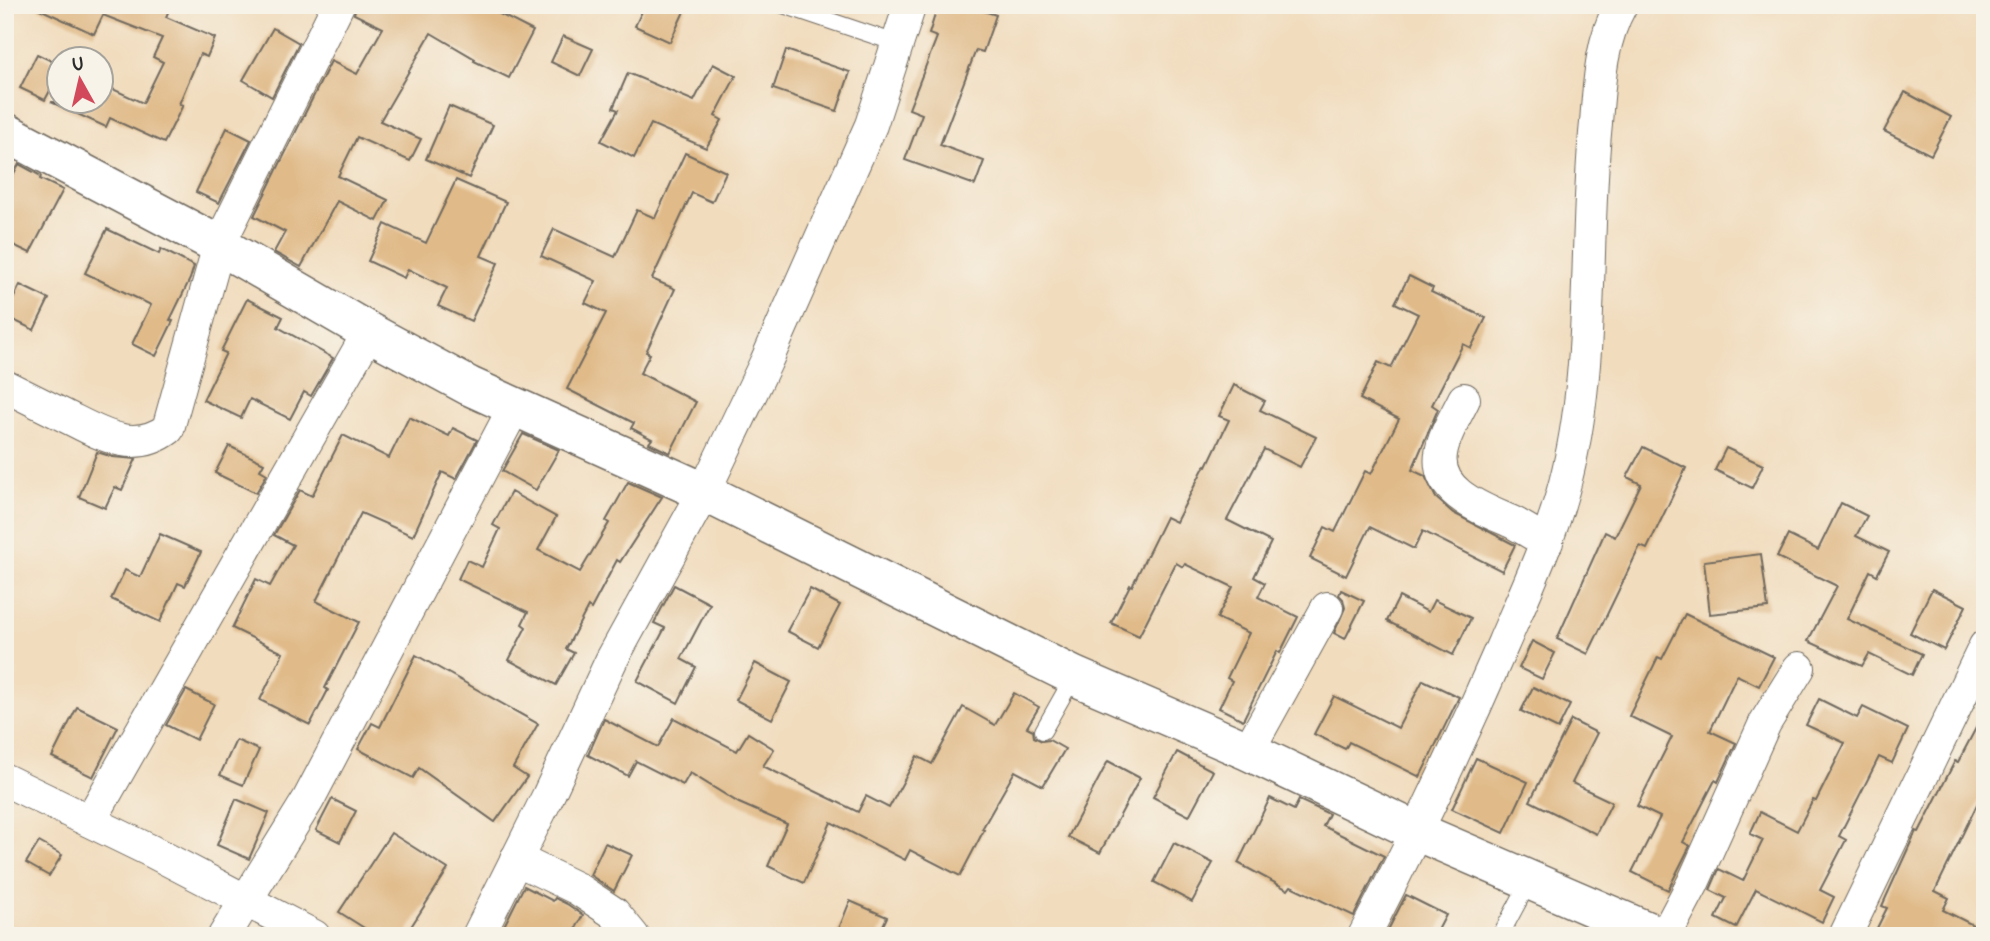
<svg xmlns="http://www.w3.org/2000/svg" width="1990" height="941" font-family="'Patrick Hand',sans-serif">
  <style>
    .building { fill: #e0ba88 }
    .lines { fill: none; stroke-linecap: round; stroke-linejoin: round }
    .service-casing { stroke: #70695e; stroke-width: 18 }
    .minor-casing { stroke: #70695e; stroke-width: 34 }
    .tertiary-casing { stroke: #70695e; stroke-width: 41 }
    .service { stroke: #fff; stroke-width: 16 }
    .minor { stroke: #fff; stroke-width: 32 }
    .tertiary { stroke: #fff; stroke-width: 38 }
  </style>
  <rect width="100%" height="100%" fill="#f7f3e8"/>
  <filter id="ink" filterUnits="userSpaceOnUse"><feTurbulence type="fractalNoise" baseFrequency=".0143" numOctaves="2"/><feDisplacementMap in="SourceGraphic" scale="14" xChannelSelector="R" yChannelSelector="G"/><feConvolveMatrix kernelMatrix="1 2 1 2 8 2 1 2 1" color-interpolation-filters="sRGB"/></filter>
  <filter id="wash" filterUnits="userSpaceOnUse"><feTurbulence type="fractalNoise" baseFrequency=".00686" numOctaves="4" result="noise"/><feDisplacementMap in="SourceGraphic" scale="28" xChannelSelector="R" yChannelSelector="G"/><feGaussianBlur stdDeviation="1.57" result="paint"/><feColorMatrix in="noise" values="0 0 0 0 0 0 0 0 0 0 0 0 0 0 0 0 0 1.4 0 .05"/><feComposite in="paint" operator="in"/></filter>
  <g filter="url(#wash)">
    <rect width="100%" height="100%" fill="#f1dcbd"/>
    <g id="blocks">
      <g class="building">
        <polygon points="31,5 171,5 166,17 215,38 207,57 200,54 179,104 183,105 164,143 110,118 106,127 51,102 102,102 102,84 143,103 163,62 153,57 162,38 103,15 94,34"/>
        <polygon points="356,5 482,5 533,31 509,78 474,61 475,59 431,33 380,121 421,139 410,161 357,137 338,176 388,200 377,221 337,201 301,267 274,252 285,232 254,216 331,61 357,74 383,28 354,14"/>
        <polygon points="645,5 687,5 670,42 635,26"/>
        <polygon points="938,5 966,5 996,15 983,52 976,50 940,145 984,161 975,185 905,160 922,114 909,109 937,37 929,34"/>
        <polygon points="273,28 299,43 272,97 243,80"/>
        <polygon points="563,36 593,49 580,76 551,62"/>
        <polygon points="786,50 850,72 837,111 773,89"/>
        <polygon points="37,54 60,65 60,72 45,100 20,88"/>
        <polygon points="713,64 736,76 715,116 722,120 706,148 651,124 634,158 601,141 618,110 613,108 628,73 694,101"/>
        <polygon points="1905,92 1951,117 1931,155 1884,131"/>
        <polygon points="449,106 493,125 469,178 426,159"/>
        <polygon points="227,128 251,140 219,203 196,192"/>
        <polygon points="685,153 726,172 712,202 692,193 652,279 675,289 646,352 650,354 640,373 696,402 670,453 649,443 652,439 631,428 634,423 567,389 606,313 585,303 596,281 541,256 554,229 615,257 637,210 655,218"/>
        <polygon points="19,164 41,176 40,179 63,190 30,253 5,241 5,190"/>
        <polygon points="456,180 506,202 481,256 498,263 471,321 438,306 447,288 408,269 404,278 368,261 385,224 426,243"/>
        <polygon points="107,229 159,254 161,249 194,266 190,279 170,320 173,321 156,356 132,344 151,305 85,273"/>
        <polygon points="1409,276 1433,288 1431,292 1486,318 1471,348 1463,344 1432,405 1438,409 1412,470 1425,476 1436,498 1453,513 1515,545 1502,571 1423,531 1414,549 1370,527 1346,576 1310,558 1325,527 1335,532 1365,471 1371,474 1399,419 1360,399 1378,362 1391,368 1418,314 1395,303"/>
        <polygon points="20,285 49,299 34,330 5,316"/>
        <polygon points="247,299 283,317 278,327 333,358 311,396 304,392 290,419 250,399 241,418 203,400 226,353 221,351"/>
        <polygon points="1234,385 1265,401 1260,410 1316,437 1300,467 1264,449 1227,520 1271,542 1254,577 1265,583 1258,597 1298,617 1280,653 1277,651 1243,720 1219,708 1232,681 1227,678 1249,633 1217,618 1233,587 1185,564 1183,567 1176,563 1139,636 1111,623 1130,585 1132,586 1166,517 1176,522 1205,465 1207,466 1229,420 1219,416"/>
        <polygon points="409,417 449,436 453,428 477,440 456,479 442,472 413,536 361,513 316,601 359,622 325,688 328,690 310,725 260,700 283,653 232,628 256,579 270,586 293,545 274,535 300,490 312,496 343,435 389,458"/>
        <polygon points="523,434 559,450 536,490 502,471"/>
        <polygon points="229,446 264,463 260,470 267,474 256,493 215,473"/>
        <polygon points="1643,447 1686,468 1647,549 1640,546 1588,654 1557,639 1605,532 1615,537 1641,484 1627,477"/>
        <polygon points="1726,448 1763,465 1752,488 1715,470"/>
        <polygon points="97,452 113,457 136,459 122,490 115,487 105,508 79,497"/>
        <polygon points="628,482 662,497 620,562 617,560 591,609 588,607 566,649 574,653 556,685 509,660 526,627 522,624 528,612 458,579 467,560 482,567 500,529 493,525 511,492 556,517 538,550 580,572 609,523 606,521"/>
        <polygon points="1841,503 1867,516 1856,536 1889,552 1877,575 1870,571 1847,619 1922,654 1912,675 1869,654 1862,666 1808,641 1837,586 1777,557 1788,535 1818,550"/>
        <polygon points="160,534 201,552 185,586 178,583 160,622 111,599 125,570 140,577"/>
        <polygon points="1761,554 1768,608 1710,614 1704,561"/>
        <polygon points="674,585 710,604 681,659 696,667 678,703 637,681 665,628 654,623"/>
        <polygon points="810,589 840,605 818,647 787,631"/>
        <polygon points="1932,589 1966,606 1944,650 1910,633"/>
        <polygon points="1341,590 1364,601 1345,639 1334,633 1345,608 1343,599 1339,595"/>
        <polygon points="1399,597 1428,612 1434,600 1471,618 1453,655 1387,621"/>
        <polygon points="1685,614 1774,657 1759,686 1737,675 1710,731 1736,743 1718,782 1715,780 1683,842 1690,846 1668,890 1632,872 1660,817 1637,806 1672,737 1629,716 1658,657 1662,659"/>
        <polygon points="1532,641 1555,653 1542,679 1519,668"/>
        <polygon points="416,655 538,724 513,768 527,777 495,822 419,768 413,778 358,749 372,723 380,727"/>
        <polygon points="755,663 791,682 772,719 736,700"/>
        <polygon points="1423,680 1459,697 1420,777 1349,742 1345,749 1314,734 1334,696 1398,728"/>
        <polygon points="1533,687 1570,705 1558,729 1521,711"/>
        <polygon points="186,690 214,704 196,740 166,725"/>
        <polygon points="1014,693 1039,707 1027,727 1033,730 1034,737 1042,741 1049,740 1065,749 1043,786 1015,771 982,829 984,830 960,876 910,850 905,860 831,822 804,883 768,866 787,824 739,803 690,773 683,785 636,761 628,776 588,755 604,719 658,747 674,718 737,751 748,733 774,749 763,766 858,812 866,796 889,808 917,756 932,764 963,707 995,725"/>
        <polygon points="1819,699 1857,718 1863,707 1908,729 1892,763 1879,757 1839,836 1846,840 1820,890 1834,897 1822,922 1756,889 1736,928 1716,918 1726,898 1710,890 1719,869 1743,881 1763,840 1750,834 1760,812 1797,831 1813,800 1816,801 1845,743 1806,725"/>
        <polygon points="77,707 118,727 93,777 52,757"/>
        <polygon points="1985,711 1985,788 1935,891 1949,898 1943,910 1985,931 1985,936 1873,936 1887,908 1882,906 1916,831 1919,832 1955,761 1958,762"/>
        <polygon points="1571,720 1597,733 1572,783 1612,802 1596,834 1530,801"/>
        <polygon points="236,740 259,750 243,785 220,775"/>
        <polygon points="1177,752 1213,771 1189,816 1153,797"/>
        <polygon points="1476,758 1528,782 1504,833 1452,809"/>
        <polygon points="1108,761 1140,778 1100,853 1068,837"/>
        <polygon points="1270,798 1294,810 1299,800 1329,814 1323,826 1384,856 1354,916 1291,886 1288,890 1238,863"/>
        <polygon points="236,799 269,813 249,859 217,845"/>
        <polygon points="332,799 356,811 340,842 316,830"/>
        <polygon points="391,833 448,869 405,936 377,936 339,912"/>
        <polygon points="39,842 62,855 49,876 26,863"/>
        <polygon points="605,843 632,855 614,891 590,875"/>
        <polygon points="1174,843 1213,863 1192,902 1154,882"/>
        <polygon points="524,886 553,901 555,898 567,904 583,915 572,936 499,936"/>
        <polygon points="1406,895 1446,915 1435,936 1393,936 1387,932"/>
        <polygon points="850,901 887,917 878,936 836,936"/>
      </g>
    </g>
  </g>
  <g filter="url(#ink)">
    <use href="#blocks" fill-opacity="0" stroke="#70695e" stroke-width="2"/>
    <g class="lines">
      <defs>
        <g id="service">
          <polyline points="783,5 899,44"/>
          <polyline points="1043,731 1074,676"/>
          <polyline points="1500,936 1530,880"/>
        </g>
        <g id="minor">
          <path d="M5,386C25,396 45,406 65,416C99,433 133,455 168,429L219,245L338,5"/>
          <path d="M1464,399C1456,416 1443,436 1441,454C1435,494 1486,510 1514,523C1525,529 1536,536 1547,542"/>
          <polyline points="1248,751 1327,608"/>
          <polyline points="5,780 151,851 314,936"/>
          <polyline points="90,821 369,332"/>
          <polyline points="516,859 576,888 614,913 633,936"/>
          <polyline points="224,936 308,800 515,406"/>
          <polyline points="478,936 548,796 611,661 704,492 766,362 871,125 910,5"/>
          <path d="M1364,936C1414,840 1460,743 1503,644C1527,588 1554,532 1568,471C1595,358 1584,238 1596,123C1599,83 1601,40 1621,5"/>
          <polyline points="1665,936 1693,883 1765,723 1799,668"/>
          <polyline points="1845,936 1985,646"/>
        </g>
        <polyline id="tertiary" points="5,132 219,245 369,332 469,386 704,492 1074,676 1248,751 1418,832 1659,936"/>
      </defs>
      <use href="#service" class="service-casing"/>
      <use href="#minor" class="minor-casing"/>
      <use href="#tertiary" class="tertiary-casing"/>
      <use href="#service" class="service"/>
      <use href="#minor" class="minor"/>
      <use href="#tertiary" class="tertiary"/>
    </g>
  </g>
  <rect width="1990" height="941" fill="none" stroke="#f7f3e8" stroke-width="28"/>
  <g transform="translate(80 80) rotate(352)"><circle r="33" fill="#f7f3e8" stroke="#a5a39c" stroke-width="2"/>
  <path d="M0-5L12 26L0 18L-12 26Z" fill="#d1495b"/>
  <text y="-10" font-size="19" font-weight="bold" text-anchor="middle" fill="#2b2b2b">U</text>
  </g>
</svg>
